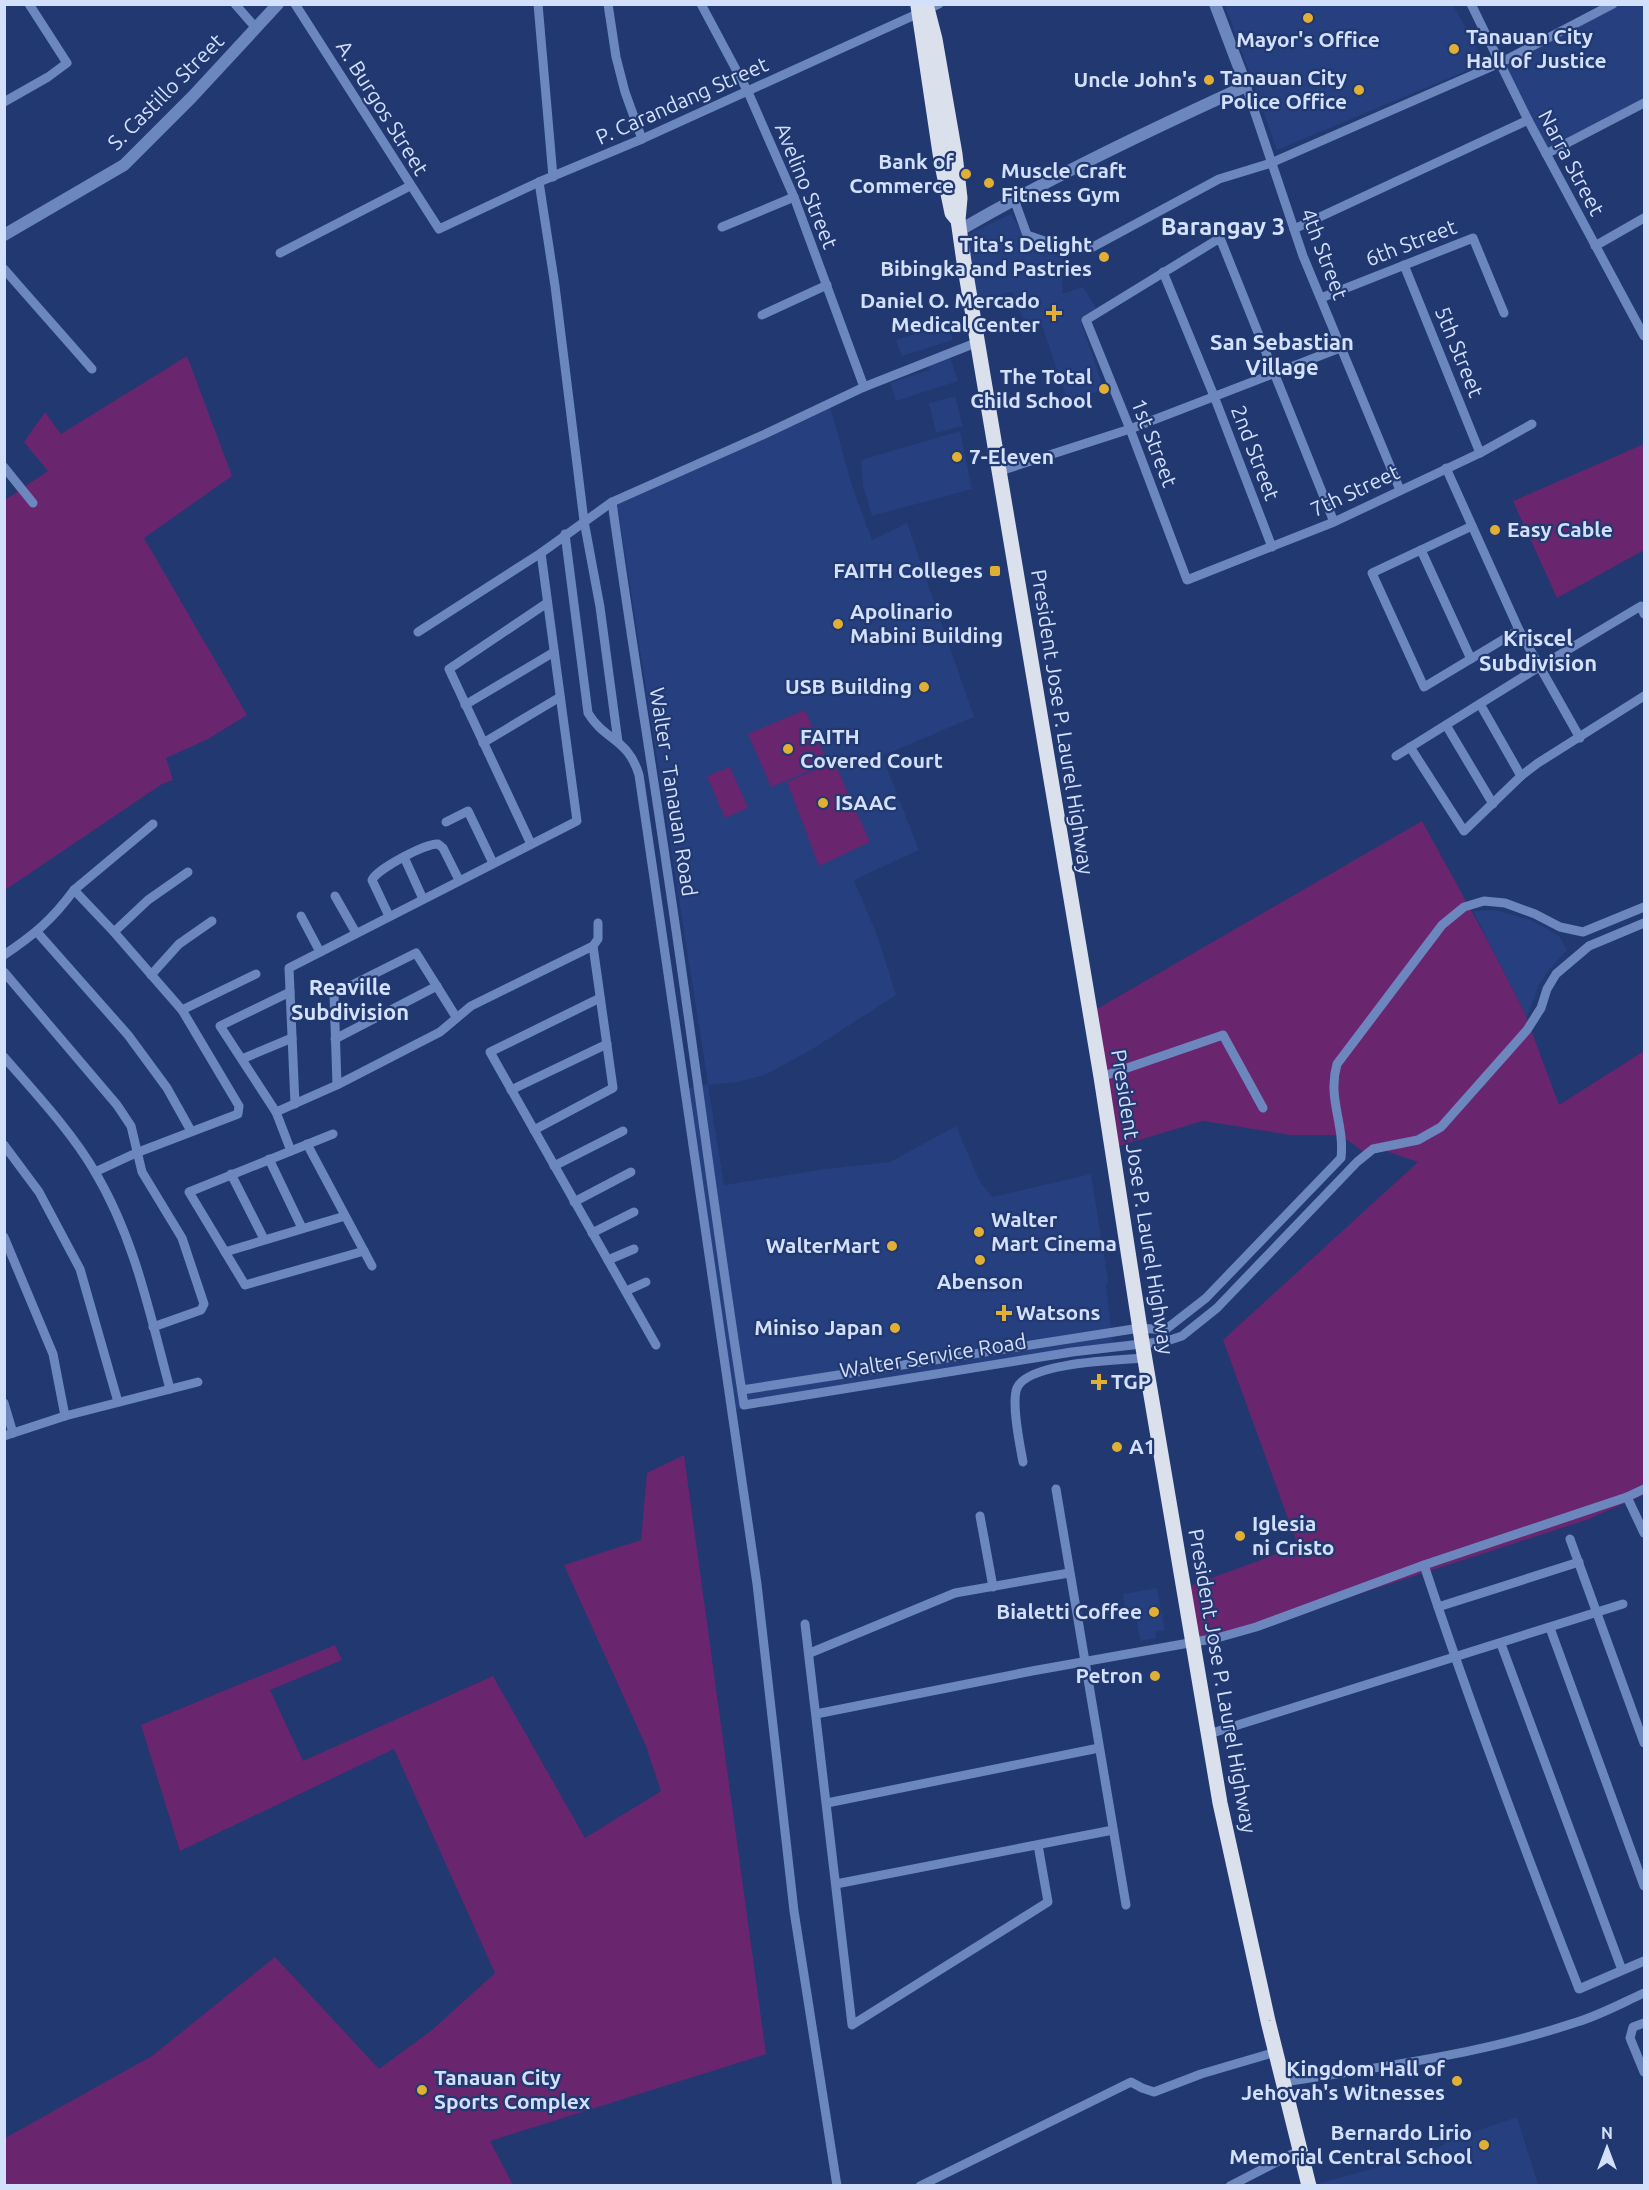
<svg xmlns="http://www.w3.org/2000/svg" width="1649" height="2190" font-family="Ubuntu,sans-serif">
  <style>
    .built { fill: #263f7e }
    .green { fill: #6a256f }
    .lines { fill: none; stroke-linecap: round; stroke-linejoin: round }
    .minor { stroke: #6c86be; stroke-width: 9 }
    .tertiary { stroke: #6c86be; stroke-width: 12 }
    .trunk { stroke: #dae0ec; stroke-width: 15 }
    .poi-dot { fill: #e1af34; stroke: #213870; stroke-width: 2 }
    .labels { text-anchor: middle; stroke-width: 4.5; stroke-linejoin: round; paint-order: stroke }
    .poi-label { font-size: 21px; font-weight: bold; fill: #d3e0fb; stroke: #213870; text-anchor: end }
    .street-label { font-size: 21px; fill: #d3e0fb; stroke: #213870 }
    .neighbourhood-label { font-size: 22px; font-weight: bold; fill: #d4e2fd; stroke: #213870 }
    .quarter-label { font-size: 24px; font-weight: bold; fill: #d4e2fd; stroke: #213870 }
  </style>
  <rect width="100%" height="100%" fill="#213870"/>
  <g class="built">
    <polygon points="1225,5 1453,5 1485,63 1277,150"/>
    <polygon points="1613,5 1644,5 1644,103 1546,154 1500,63"/>
    <polygon points="1011,214 1027,240 1038,248 1062,257 1062,294 1083,287 1096,308 1081,318 1083,328 1104,389 1068,402 1042,325 1027,329 1012,292 975,300 965,236"/>
    <polygon points="948,324 953,340 902,356 896,340"/>
    <polygon points="950,357 958,381 896,401 890,383 929,370 928,364"/>
    <polygon points="955,396 963,426 936,433 929,403"/>
    <polygon points="830,406 851,483 872,540 907,523 974,717 882,756 919,850 854,880 877,935 896,995 811,1050 765,1075 738,1082 708,1085 724,1185 825,1169 890,1162 956,1126 980,1182 992,1197 1091,1174 1108,1280 1106,1286 1114,1350 729,1411 688,1088 708,1084 617,503"/>
    <polygon points="960,431 972,489 872,516 863,486 861,460"/>
    <polygon points="1495,910 1530,920 1546,928 1560,937 1567,950 1548,971 1538,987 1527,1017 1473,911"/>
    <polygon points="1157,1588 1165,1630 1155,1632 1156,1638 1140,1641 1135,1608 1125,1609 1123,1594"/>
    <polygon points="1517,2117 1538,2185 1321,2185 1321,2183 1432,2152 1452,2139"/>
  </g>
  <g class="green">
    <polygon points="187,356 232,476 144,538 247,715 208,739 166,758 173,780 162,784 5,890 5,500 48,471 24,442 45,412 61,434"/>
    <polygon points="1644,444 1644,550 1557,598 1513,501"/>
    <polygon points="805,710 828,763 771,787 748,734"/>
    <polygon points="834,762 870,842 819,866 787,782"/>
    <polygon points="730,767 748,808 725,818 707,776"/>
    <polygon points="1422,821 1489,943 1524,1011 1559,1105 1644,1051 1644,1495 1586,1520 1322,1606 1193,1642 1184,1588 1269,1557 1297,1543 1223,1340 1418,1162 1377,1148 1366,1154 1341,1135 1290,1135 1203,1121 1112,1148 1090,1013"/>
    <polygon points="684,1455 766,2054 490,2141 513,2185 5,2185 5,2138 152,2056 275,1957 379,2069 432,2030 495,1973 394,1749 180,1851 141,1725 335,1645 342,1660 270,1690 303,1761 493,1676 585,1838 661,1791 646,1746 564,1565 641,1540 647,1473"/>
  </g>
  <g class="lines">
    <g class="minor">
      <polyline points="235,4 256,28"/>
      <polyline points="295,4 439,229 539,182 642,139 939,4"/>
      <polyline points="538,4 553,177"/>
      <polyline points="608,4 616,57 625,92 642,139"/>
      <polyline points="701,4 748,92 794,197 864,387"/>
      <polyline points="1471,4 1528,120 1644,336"/>
      <polyline points="1246,86 1303,256 1400,490"/>
      <polyline points="4,102 48,77 67,63 29,4"/>
      <polyline points="1546,154 1644,103"/>
      <polyline points="539,182 555,286 584,521 600,607 618,742"/>
      <polyline points="1014,199 1027,235 1062,247 1091,248 1219,179 1271,163 1500,63 1613,4"/>
      <polyline points="722,227 794,197"/>
      <polyline points="1294,229 1528,120"/>
      <polyline points="1595,246 1644,218"/>
      <polyline points="280,253 410,186"/>
      <polyline points="1404,265 1480,453"/>
      <polyline points="4,269 92,369"/>
      <polyline points="1163,272 1214,396 1272,547"/>
      <polyline points="1321,298 1473,238 1504,313"/>
      <polyline points="762,315 827,285"/>
      <polyline points="4,467 33,503"/>
      <polyline points="1446,468 1519,630 1580,738"/>
      <polyline points="1000,471 1130,429 1340,348"/>
      <path d="M612,502C629,625 649,747 667,869C694,1048 716,1227 744,1405L1072,1352L1167,1341L1182,1336L1217,1308L1357,1162L1373,1149L1418,1140L1441,1127L1527,1030L1541,1008L1547,989L1556,974L1589,946L1644,923"/>
      <polyline points="1334,522 1220,238 1086,320 1130,429 1187,580 1334,522 1480,453 1532,424"/>
      <polyline points="1472,526 1372,573 1424,687 1519,630"/>
      <path d="M565,534L588,713C605,741 628,738 639,775L757,1584L794,1911L837,2186"/>
      <polyline points="1421,550 1471,659"/>
      <polyline points="418,632 541,553 612,502 765,434 864,387 978,342"/>
      <polyline points="1480,704 1521,776"/>
      <polyline points="465,705 554,652"/>
      <polyline points="1446,725 1493,804"/>
      <polyline points="483,743 560,697"/>
      <polyline points="1410,747 1464,831 1521,776 1538,763 1644,696"/>
      <polyline points="1396,756 1539,667 1641,606 1644,614"/>
      <polyline points="446,822 468,811 493,863"/>
      <polyline points="531,844 449,669 547,603"/>
      <polyline points="404,857 423,899"/>
      <polyline points="74,890 153,824"/>
      <polyline points="335,896 356,933"/>
      <polyline points="301,916 320,952"/>
      <path d="M389,916L372,880C377,869 426,843 438,844L443,848L459,880"/>
      <polyline points="37,932 128,1035 167,1088 191,1131"/>
      <polyline points="114,932 148,900 188,872"/>
      <path d="M4,955C35,934 52,920 74,890L114,932L182,1010L239,1106L238,1114L136,1153L95,1172"/>
      <polyline points="4,972 117,1105 131,1126 142,1172 182,1238 204,1304 201,1310 153,1327"/>
      <polyline points="151,975 179,944 212,921"/>
      <polyline points="290,992 220,1026 276,1112 291,1151"/>
      <polyline points="600,998 490,1052 656,1345"/>
      <polyline points="182,1010 256,974"/>
      <polyline points="335,1039 437,986"/>
      <path d="M4,1057C36,1094 71,1131 95,1172C135,1239 150,1315 170,1389"/>
      <polyline points="242,1059 292,1038"/>
      <polyline points="1101,1077 1223,1035 1263,1108"/>
      <polyline points="337,1085 334,994 416,953 456,1017"/>
      <polyline points="511,1090 607,1044"/>
      <polyline points="295,1104 289,968 577,821 541,553"/>
      <polyline points="276,1112 337,1085 440,1032 471,1006 593,946 598,939 598,923"/>
      <polyline points="534,1130 613,1088 593,946"/>
      <polyline points="333,1134 189,1192 245,1285 364,1251"/>
      <polyline points="307,1144 372,1266"/>
      <polyline points="4,1145 39,1192 80,1269 118,1402"/>
      <polyline points="269,1159 302,1228"/>
      <polyline points="554,1166 623,1131"/>
      <polyline points="231,1174 264,1239"/>
      <polyline points="574,1202 631,1172"/>
      <polyline points="592,1233 634,1212"/>
      <polyline points="4,1237 53,1354 65,1416"/>
      <polyline points="225,1252 345,1216"/>
      <polyline points="608,1260 634,1249"/>
      <polyline points="626,1291 646,1282"/>
      <path d="M742,1390L1140,1328L1165,1330L1206,1298L1341,1158C1345,1124 1327,1099 1337,1064L1442,925L1464,907L1484,901L1505,903L1535,914L1560,927L1583,932L1644,907"/>
      <polyline points="4,1403 13,1433"/>
      <polyline points="4,1436 65,1416 198,1382"/>
      <path d="M1023,1462C1020,1446 1011,1402 1017,1388C1028,1362 1120,1360 1145,1358"/>
      <polyline points="1056,1489 1126,1905"/>
      <polyline points="1627,1497 1644,1533"/>
      <polyline points="980,1516 993,1587"/>
      <polyline points="1570,1539 1644,1743"/>
      <path d="M1424,1565C1471,1708 1524,1848 1579,1989L1644,1961"/>
      <polyline points="1438,1607 1579,1562"/>
      <polyline points="805,1624 852,2025 1048,1902 1038,1845"/>
      <polyline points="1550,1628 1644,1886"/>
      <polyline points="1501,1644 1622,1970"/>
      <polyline points="810,1653 955,1593 1069,1573"/>
      <polyline points="816,1714 1032,1671 1217,1638 1256,1627 1424,1565 1627,1497 1644,1489"/>
      <polyline points="1209,1734 1623,1604"/>
      <polyline points="827,1803 1099,1748"/>
      <polyline points="836,1884 1113,1830"/>
      <polyline points="1644,2023 1633,2027 1630,2038 1644,2072"/>
      <path d="M1284,2082C1382,2067 1482,2054 1577,2022C1600,2015 1622,2003 1644,1993"/>
      <polyline points="920,2186 1131,2082 1142,2088 1154,2092 1201,2074 1276,2052"/>
      <polyline points="1230,2186 1300,2150"/>
    </g>
    <g class="tertiary">
      <path d="M960,230C1053,176 1148,131 1246,86L1215,4"/>
      <polyline points="4,235 124,165 192,97 278,4"/>
    </g>
    <g class="trunk">
      <polyline points="926,4 935,39 955,154 960,198 958,220 964,262 1101,1077 1142,1342 1220,1803 1268,2021 1309,2186"/>
      <polyline points="918,6 941,160 952,213 958,220"/>
    </g>
  </g>
  <g class="poi-dot">
    <circle cx="1308" cy="18" r="6"/>
    <circle cx="1454" cy="49" r="6"/>
    <circle cx="1209" cy="80" r="6"/>
    <circle cx="1359" cy="90" r="6"/>
    <circle cx="966" cy="174" r="6"/>
    <circle cx="989" cy="183" r="6"/>
    <circle cx="1104" cy="257" r="6"/>
    <path d="M1051 304h6v6h6v6h-6v6h-6v-6h-6v-6h6z"/>
    <circle cx="1104" cy="389" r="6"/>
    <circle cx="957" cy="457" r="6"/>
    <circle cx="1495" cy="530" r="6"/>
    <rect x="989" y="565" width="12" height="12" rx="3"/>
    <circle cx="838" cy="624" r="6"/>
    <circle cx="924" cy="687" r="6"/>
    <circle cx="788" cy="749" r="6"/>
    <circle cx="823" cy="803" r="6"/>
    <circle cx="979" cy="1232" r="6"/>
    <circle cx="892" cy="1246" r="6"/>
    <circle cx="980" cy="1260" r="6"/>
    <path d="M1001 1304h6v6h6v6h-6v6h-6v-6h-6v-6h6z"/>
    <circle cx="895" cy="1328" r="6"/>
    <path d="M1096 1373h6v6h6v6h-6v6h-6v-6h-6v-6h6z"/>
    <circle cx="1117" cy="1447" r="6"/>
    <circle cx="1240" cy="1536" r="6"/>
    <circle cx="1154" cy="1612" r="6"/>
    <circle cx="1155" cy="1676" r="6"/>
    <circle cx="1457" cy="2081" r="6"/>
    <circle cx="422" cy="2090" r="6"/>
    <circle cx="1484" cy="2145" r="6"/>
  </g>
  <g class="labels">
    <g class="poi-label">
      <text x="1466" y="44" text-anchor="start">Tanauan City<tspan x="1466" dy="24">Hall of Justice</tspan></text>
      <text x="1308" y="47" text-anchor="middle">Mayor's Office</text>
      <text x="1347" y="85">Tanauan City<tspan x="1347" dy="24">Police Office</tspan></text>
      <text x="1197" y="87">Uncle John's</text>
      <text x="954" y="169">Bank of<tspan x="954" dy="24">Commerce</tspan></text>
      <text x="1001" y="178" text-anchor="start">Muscle Craft<tspan x="1001" dy="24">Fitness Gym</tspan></text>
      <text x="1092" y="252">Tita's Delight<tspan x="1092" dy="24">Bibingka and Pastries</tspan></text>
      <text x="1040" y="308">Daniel O. Mercado<tspan x="1040" dy="24">Medical Center</tspan></text>
      <text x="1092" y="384">The Total<tspan x="1092" dy="24">Child School</tspan></text>
      <text x="969" y="464" text-anchor="start">7-Eleven</text>
      <text x="1507" y="537" text-anchor="start">Easy Cable</text>
      <text x="983" y="578">FAITH Colleges</text>
      <text x="850" y="619" text-anchor="start">Apolinario<tspan x="850" dy="24">Mabini Building</tspan></text>
      <text x="912" y="694">USB Building</text>
      <text x="800" y="744" text-anchor="start">FAITH<tspan x="800" dy="24">Covered Court</tspan></text>
      <text x="835" y="810" text-anchor="start">ISAAC</text>
      <text x="991" y="1227" text-anchor="start">Walter<tspan x="991" dy="24">Mart Cinema</tspan></text>
      <text x="880" y="1253">WalterMart</text>
      <text x="980" y="1289" text-anchor="middle">Abenson</text>
      <text x="1016" y="1320" text-anchor="start">Watsons</text>
      <text x="883" y="1335">Miniso Japan</text>
      <text x="1111" y="1389" text-anchor="start">TGP</text>
      <text x="1129" y="1454" text-anchor="start">A1</text>
      <text x="1252" y="1531" text-anchor="start">Iglesia<tspan x="1252" dy="24">ni Cristo</tspan></text>
      <text x="1142" y="1619">Bialetti Coffee</text>
      <text x="1143" y="1683">Petron</text>
      <text x="1445" y="2076">Kingdom Hall of<tspan x="1445" dy="24">Jehovah's Witnesses</tspan></text>
      <text x="434" y="2085" text-anchor="start">Tanauan City<tspan x="434" dy="24">Sports Complex</tspan></text>
      <text x="1472" y="2140">Bernardo Lirio<tspan x="1472" dy="24">Memorial Central School</tspan></text>
    </g>
    <g class="street-label">
      <text transform="translate(166 92) rotate(-45)" y="7">S. Castillo Street</text>
      <text transform="translate(682 101) rotate(-24)" y="7">P. Carandang Street</text>
      <text transform="translate(382 108) rotate(58)" y="7">A. Burgos Street</text>
      <text transform="translate(1571 163) rotate(62)" y="7">Narra Street</text>
      <text transform="translate(806 186) rotate(68)" y="7">Avelino Street</text>
      <text transform="translate(1411 243) rotate(-21)" y="7">6th Street</text>
      <text transform="translate(1324 254) rotate(69)" y="7">4th Street</text>
      <text transform="translate(1459 352) rotate(68)" y="7">5th Street</text>
      <text transform="translate(1154 443) rotate(69)" y="7">1st Street</text>
      <text transform="translate(1255 453) rotate(69)" y="7">2nd Street</text>
      <text transform="translate(1355 491) rotate(-25)" y="7">7th Street</text>
      <text transform="translate(1062 722) rotate(81)" y="7">President Jose P. Laurel Highway</text>
      <text transform="translate(673 792) rotate(81)" y="7">Walter - Tanauan Road</text>
      <text transform="translate(1142 1202) rotate(81)" y="7">President Jose P. Laurel Highway</text>
      <text transform="translate(933 1356) rotate(-9)" y="7">Walter Service Road</text>
      <text transform="translate(1222 1681) rotate(80)" y="7">President Jose P. Laurel Highway</text>
    </g>
    <g class="neighbourhood-label">
      <text x="1282" y="350">San Sebastian<tspan x="1282" dy="25">Village</tspan></text>
      <text x="1538" y="646">Kriscel<tspan x="1538" dy="25">Subdivision</tspan></text>
      <text x="350" y="995">Reaville<tspan x="350" dy="25">Subdivision</tspan></text>
    </g>
    <g class="quarter-label">
      <text x="1223" y="235">Barangay 3</text>
    </g>
  </g>
  <rect width="1649" height="2190" fill="none" stroke="#d3e0fb" stroke-width="12"/>
  <g transform="translate(1607 2148)" stroke="#213870" stroke-width="4.5" paint-order="stroke">
  <path d="M0-4.5L10 22L0 15L-10 22Z" fill="#d3e0fb"/>
  <text y="-9" font-size="16" font-weight="bold" text-anchor="middle" fill="#d3e0fb">N</text>
  </g>
</svg>
